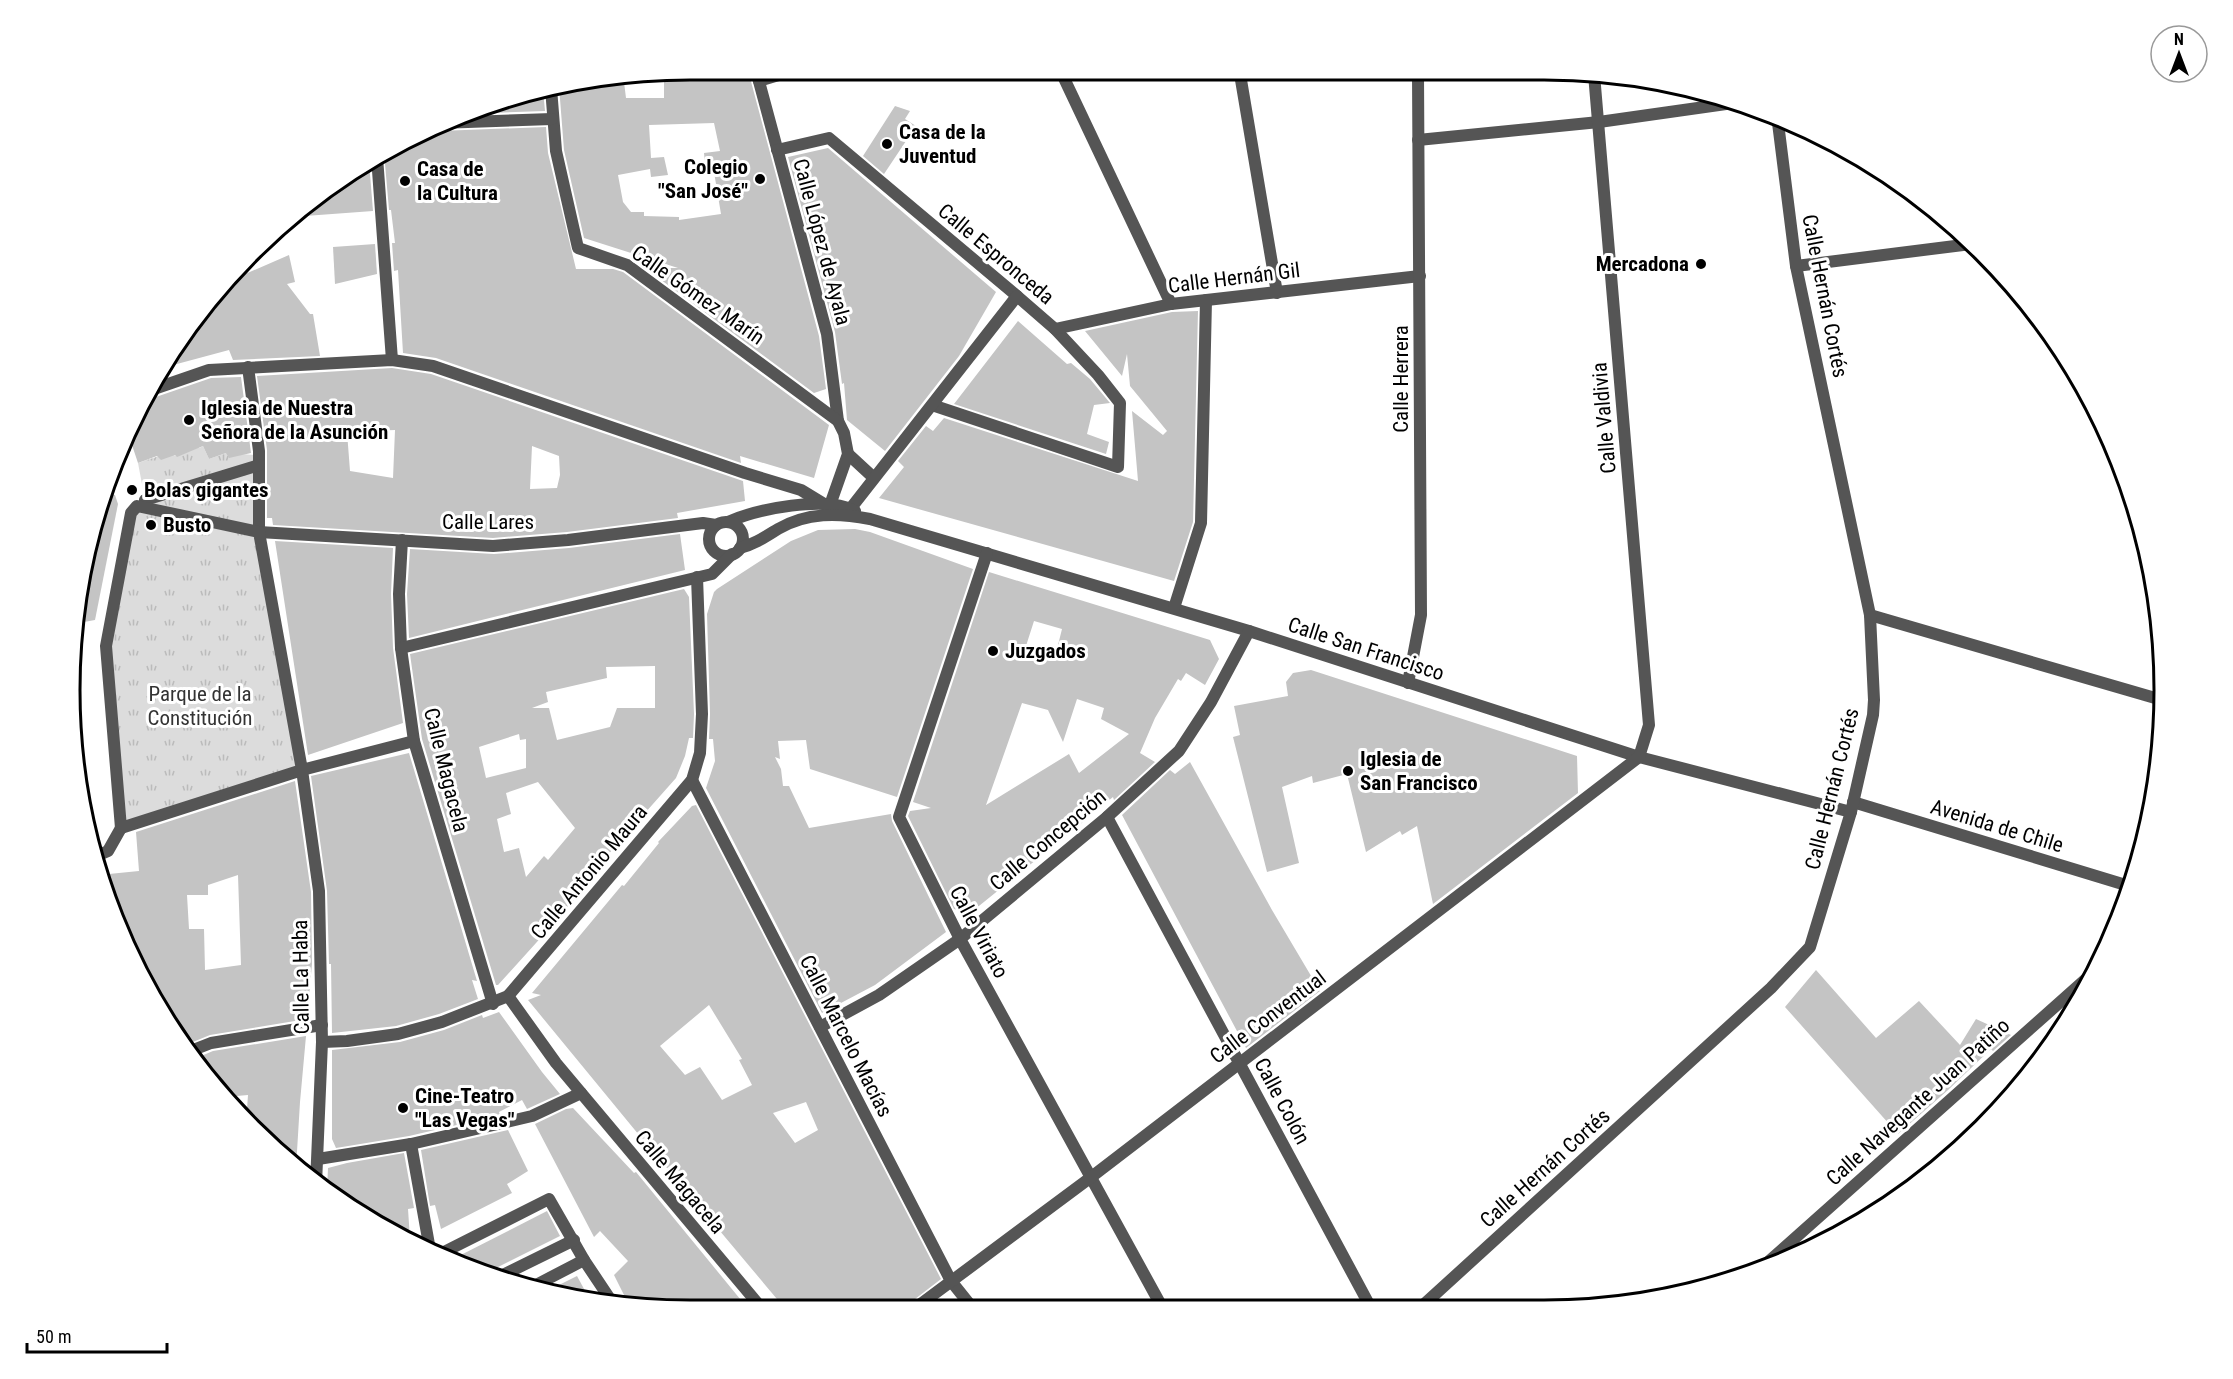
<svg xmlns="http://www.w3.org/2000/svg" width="2233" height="1379" font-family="'Roboto Condensed',sans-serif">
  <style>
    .grass { fill: url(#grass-tufts) }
    .building { fill: #c4c4c4; fill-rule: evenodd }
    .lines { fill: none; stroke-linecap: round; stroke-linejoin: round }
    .pedestrian { stroke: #555; stroke-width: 12 }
    .minor { stroke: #555; stroke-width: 12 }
    .tertiary { stroke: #555; stroke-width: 12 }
    .poi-dot { fill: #000; stroke: #fff; stroke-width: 2 }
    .labels { text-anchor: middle; stroke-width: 6; stroke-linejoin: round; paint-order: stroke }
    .poi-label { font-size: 21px; font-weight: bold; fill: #000; stroke: #fff; text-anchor: start }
    .street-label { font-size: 21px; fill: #000; stroke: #fff }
    .park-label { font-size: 21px; fill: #333; stroke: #fff }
    .rim { fill: none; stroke: #000; stroke-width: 3 }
  </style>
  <defs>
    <pattern id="grass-tufts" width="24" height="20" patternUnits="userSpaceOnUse" patternTransform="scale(1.5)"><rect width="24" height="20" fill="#dcdcdc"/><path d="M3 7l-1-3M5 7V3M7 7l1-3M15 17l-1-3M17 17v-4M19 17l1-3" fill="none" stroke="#bbb"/></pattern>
  </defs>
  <rect width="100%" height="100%" fill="#fff"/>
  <path class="grass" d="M198,446L199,448L203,446L209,459L226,453L255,455L259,532L302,770L121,828L106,646L131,513L145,500L138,463C151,459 165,452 177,456Z"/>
  <g class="building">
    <path d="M608,74H623L626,98H664V78H671L670,74H749L819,336L826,389L814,393L645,268H678L584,238L564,150L559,86ZM714,123L720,151L704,153L706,174L714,172L721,214L679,220V217L644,216V212H631L623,202L618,175L650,169L651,177L668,175L664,157L651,158L649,125Z"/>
    <polygon points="543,90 545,111 461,114 490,102"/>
    <polygon points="895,106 910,111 905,119 916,126 884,174 863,156"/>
    <polygon points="432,126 439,131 546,127 548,153 576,269 613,269 623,272 829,425 814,478 740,456 741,463 436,358 403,353 398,270 394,271 392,243 395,243 391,210 389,210 384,152 415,133"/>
    <polygon points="828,148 996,292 959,356 885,451 847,420 844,383 842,384 835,332 788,157"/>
    <polygon points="369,162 373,211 305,216 303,207 312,197"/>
    <polygon points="375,244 377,274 335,284 333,247"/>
    <polygon points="289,255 295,282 287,284 310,314 313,314 320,356 233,360 229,350 162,368 197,312 227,282"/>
    <polygon points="1198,311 1193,522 1174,581 879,498 904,467 898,461 926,426 933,431 944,418 1138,481 1132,411 1163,435 1167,431 1130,386 1127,354 1122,376 1085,331 1172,312"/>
    <polygon points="1018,321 1067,364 1071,363 1090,379 1110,403 1094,405 1087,434 1109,442 1106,454 954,404"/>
    <path d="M392,368L431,374L743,481L745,501L677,513L678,518L567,532L493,538L273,525L272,518H267V450L257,376ZM395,430L393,478L350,471L347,432ZM532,446L559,456L560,475L557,488L530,489Z"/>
    <polygon points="241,377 251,453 229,458 226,453 209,459 203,446 177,457 175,455 161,460 157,456 138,463 127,430 139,405 153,398 211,378"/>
    <polygon points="101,492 115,495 118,504 95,620 73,624 74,608"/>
    <polygon points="855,529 870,532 973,569 897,797 810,769 806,740 778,741 780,759 775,757 781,769 783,786 789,786 809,828 891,814 892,821 946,932 875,985 822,1013 706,788 715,761 713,739 709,739 710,714 707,614 714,592 717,589 791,541 818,530"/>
    <polygon points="680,534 685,570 409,638 407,594 410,549 494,554 569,548"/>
    <polygon points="275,541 393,548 391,594 393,648 403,723 308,755"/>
    <path d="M989,572L1210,640L1219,659L1205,685L1186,673L1181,681L1178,679L1155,718L1140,753L1155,762L1114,800L1113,797L1103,805L1093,803V814L969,914L954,909L908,816L910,811L931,808L913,802ZM1034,621L1062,629L1055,657L1025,649ZM1077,699L1104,708L1101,719L1129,734L1079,773L1069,754L986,805L1022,703L1048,710L1063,742Z"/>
    <path d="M684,589L689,597L694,714L693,738H689L685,756L676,778L590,875L593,878L536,943L498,985H496L422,739L410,654ZM655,666V708H617L610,727L557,740L549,708H532L548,702L546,692L607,678L606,667ZM519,734L520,740L526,739V768L486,778L479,747ZM538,782L575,828L548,860L544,856L526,877L519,848L504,852L497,819L511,814L506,793Z"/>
    <polygon points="1311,670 1577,756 1578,793 1433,904 1417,826 1402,835 1400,831 1366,852 1347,774 1313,783 1312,776 1282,787 1299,863 1267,872 1233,737 1240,735 1234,706 1288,696 1286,682 1293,673"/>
    <polygon points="409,753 477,981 472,980 478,999 439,1014 396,1026 332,1033 331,964 329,964 327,891 311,776"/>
    <polygon points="1190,762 1272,910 1320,991 1246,1048 1122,815 1170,770 1175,774"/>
    <path d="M295,781L311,892L312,964L307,1019L210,1035L183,1046L174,1035L123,932L122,920H117L102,889L99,875L139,871L136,832ZM238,875L241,965L205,970L204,929H189L187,895H208V885Z"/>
    <path d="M696,805L941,1279L906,1306L782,1305L704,1212L682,1183L662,1163L528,1000L541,995L532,993L622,885L624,886L659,843L658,842L692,806ZM709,1005L742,1059L739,1060L752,1085L722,1100L700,1067L685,1075L660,1046ZM806,1102L818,1130L795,1143L773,1113Z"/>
    <polygon points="1816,970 1876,1038 1919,1001 1960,1045 1976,1019 2011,1035 1993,1051 1991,1049 1948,1090 1898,1134 1785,1007"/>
    <polygon points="499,1012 542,1072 560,1094 529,1108 527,1109 522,1100 499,1112 500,1115 409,1136 336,1148 332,1139 332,1050 400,1042 444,1030 482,1015 483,1018"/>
    <polygon points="306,1036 300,1102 296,1168 246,1123 248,1095 225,1097 194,1059 213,1051"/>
    <polygon points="573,1108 634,1173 636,1172 745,1305 629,1305 614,1275 628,1261 600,1231 594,1237 535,1124 566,1109"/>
    <polygon points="508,1130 528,1171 507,1184 512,1193 441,1229 435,1205 430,1206 421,1150"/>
    <polygon points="404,1153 414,1208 408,1209 410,1239 327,1191 328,1168 347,1163"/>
    <polygon points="547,1211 560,1236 488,1272 449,1261"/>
    <polygon points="577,1276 590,1300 551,1289"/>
  </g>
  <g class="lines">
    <g class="pedestrian">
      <polyline points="377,157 392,360"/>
      <polyline points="248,367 259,451 259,532"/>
      <polyline points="148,391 209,370 392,360 433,366 745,473 801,490 824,504"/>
      <polyline points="145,500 259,465"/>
    </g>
    <g class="minor">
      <polyline points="757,74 827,334 838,421"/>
      <polyline points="1062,74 1171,304"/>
      <polyline points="1240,74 1277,293"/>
      <polyline points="759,81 782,74"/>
      <polyline points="551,88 556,151 578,248 627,265 838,421 844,433 848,454 830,505"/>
      <polyline points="439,123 552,119"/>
      <polyline points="1418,140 1599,122 1733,103"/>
      <polyline points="777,150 829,138 1017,296 1055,329 1098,375 1120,403 1118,467 932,405"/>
      <polyline points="1796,266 1971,244"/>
      <polyline points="1055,329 1171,304 1420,276"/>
      <polyline points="848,454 874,478"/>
      <polyline points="851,508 1017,296"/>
      <path d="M728,522C757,509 826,495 855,511"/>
      <circle cx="726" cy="539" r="17"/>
      <polyline points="259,532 493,546 568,540 703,523 716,525"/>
      <polyline points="402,540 399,594 401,648 414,741 493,1004"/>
      <path d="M740,548C755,544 765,537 778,529C807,512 838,513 870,519L1249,631L1639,757L1851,812"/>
      <polyline points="987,553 899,817 960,939 1162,1307"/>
      <polyline points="1174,608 1201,523 1206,300"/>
      <polyline points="1870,615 2162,700"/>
      <polyline points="401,648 712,574 732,554"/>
      <polyline points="1408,683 1421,615 1418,74"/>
      <polyline points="692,780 951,1281 971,1306"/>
      <polyline points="1107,817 1371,1308"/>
      <polyline points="94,857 108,851 121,828"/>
      <polyline points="508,996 556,1063 759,1305"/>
      <polyline points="820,1027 879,995 960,939 1107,817 1179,751 1211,702 1249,631"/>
      <polyline points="322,1042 347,1041 398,1034 442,1022 508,996 692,780 700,753 702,714 697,577"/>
      <polyline points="188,1052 211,1043 322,1025"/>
      <polyline points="411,1144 430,1250"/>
      <polyline points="318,1159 411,1144 532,1116 581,1093"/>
      <polyline points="316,1184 322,1042 319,891 302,770 259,532 137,506 131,513 106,646 121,828 302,770 414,741"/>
      <polyline points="438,1255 549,1199 584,1260 614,1305"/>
      <polyline points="1767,1263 2095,971"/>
      <polyline points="501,1276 574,1240"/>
      <polyline points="536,1285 584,1260"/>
      <polyline points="918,1306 1090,1178 1639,757 1649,725 1594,74"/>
    </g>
    <g class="tertiary">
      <polyline points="1853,802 2129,886"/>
      <polyline points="1420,1308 1771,988 1810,947 1851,812 1873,715 1874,700 1870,615 1796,266 1777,115"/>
    </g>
  </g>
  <g class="poi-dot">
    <circle cx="887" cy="144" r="6"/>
    <circle cx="760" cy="179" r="6"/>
    <circle cx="405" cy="181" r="6"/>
    <circle cx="1701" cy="264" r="6"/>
    <circle cx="189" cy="420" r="6"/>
    <circle cx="132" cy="490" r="6"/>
    <circle cx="151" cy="525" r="6"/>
    <circle cx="993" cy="651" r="6"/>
    <circle cx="1348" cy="771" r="6"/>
    <circle cx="403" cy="1108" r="6"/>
  </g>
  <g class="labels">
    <g class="poi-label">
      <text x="899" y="139">Casa de la<tspan x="899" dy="24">Juventud</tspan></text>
      <text x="748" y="174" text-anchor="end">Colegio<tspan x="748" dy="24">"San José"</tspan></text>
      <text x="417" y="176">Casa de<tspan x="417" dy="24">la Cultura</tspan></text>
      <text x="1689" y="271" text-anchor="end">Mercadona</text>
      <text x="201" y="415">Iglesia de Nuestra<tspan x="201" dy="24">Señora de la Asunción</tspan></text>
      <text x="144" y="497">Bolas gigantes</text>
      <text x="163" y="532">Busto</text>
      <text x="1005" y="658">Juzgados</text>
      <text x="1360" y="766">Iglesia de<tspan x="1360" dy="24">San Francisco</tspan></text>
      <text x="415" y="1103">Cine-Teatro<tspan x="415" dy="24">"Las Vegas"</tspan></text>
    </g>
    <g class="street-label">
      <text transform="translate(822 242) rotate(75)" y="7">Calle López de Ayala</text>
      <text transform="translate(996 254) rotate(40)" y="7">Calle Espronceda</text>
      <text transform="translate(1234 278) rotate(-7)" y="7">Calle Hernán Gil</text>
      <text transform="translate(698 295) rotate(35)" y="7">Calle Gómez Marín</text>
      <text transform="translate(1825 296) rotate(79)" y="7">Calle Hernán Cortés</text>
      <text transform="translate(1401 379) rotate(-90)" y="7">Calle Herrera</text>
      <text transform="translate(1604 418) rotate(-95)" y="7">Calle Valdivia</text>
      <text x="488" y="529">Calle Lares</text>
      <text transform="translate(1366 649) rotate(18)" y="7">Calle San Francisco</text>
      <text transform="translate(446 770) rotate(76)" y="7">Calle Magacela</text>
      <text transform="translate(1832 789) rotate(-76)" y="7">Calle Hernán Cortés</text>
      <text transform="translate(1997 826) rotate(17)" y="7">Avenida de Chile</text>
      <text transform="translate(1048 840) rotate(-40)" y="7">Calle Concepción</text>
      <text transform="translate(589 872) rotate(-50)" y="7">Calle Antonio Maura</text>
      <text transform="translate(979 932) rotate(62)" y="7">Calle Viriato</text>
      <text transform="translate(301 977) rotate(-91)" y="7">Calle La Haba</text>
      <text transform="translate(1268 1017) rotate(-37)" y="7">Calle Conventual</text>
      <text transform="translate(846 1036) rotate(63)" y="7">Calle Marcelo Macías</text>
      <text transform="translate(1282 1101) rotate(62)" y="7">Calle Colón</text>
      <text transform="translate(1918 1102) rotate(-42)" y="7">Calle Navegante Juan Patiño</text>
      <text transform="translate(1545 1168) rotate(-42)" y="7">Calle Hernán Cortés</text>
      <text transform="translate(680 1182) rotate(50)" y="7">Calle Magacela</text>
    </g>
    <g class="park-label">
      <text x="200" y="701">Parque de la<tspan x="200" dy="24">Constitución</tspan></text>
    </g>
  </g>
  <path d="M0 0H2233V1379H0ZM690 80H1544A610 610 0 0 1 2154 690V690A610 610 0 0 1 1544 1300H690A610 610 0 0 1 80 690V690A610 610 0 0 1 690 80Z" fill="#fff" fill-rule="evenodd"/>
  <path class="rim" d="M690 80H1544A610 610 0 0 1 2154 690V690A610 610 0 0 1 1544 1300H690A610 610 0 0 1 80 690V690A610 610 0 0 1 690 80Z"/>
  <g transform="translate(2179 54)"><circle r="28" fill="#ffffff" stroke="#999999" stroke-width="1.5"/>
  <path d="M0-4.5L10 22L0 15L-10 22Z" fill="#000000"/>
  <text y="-9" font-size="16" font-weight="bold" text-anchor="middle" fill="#000000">N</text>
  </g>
  <path d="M27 1343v9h140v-9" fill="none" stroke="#000000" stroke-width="3"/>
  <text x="36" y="1343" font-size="18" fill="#000000" stroke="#ffffff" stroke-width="4.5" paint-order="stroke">50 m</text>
</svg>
